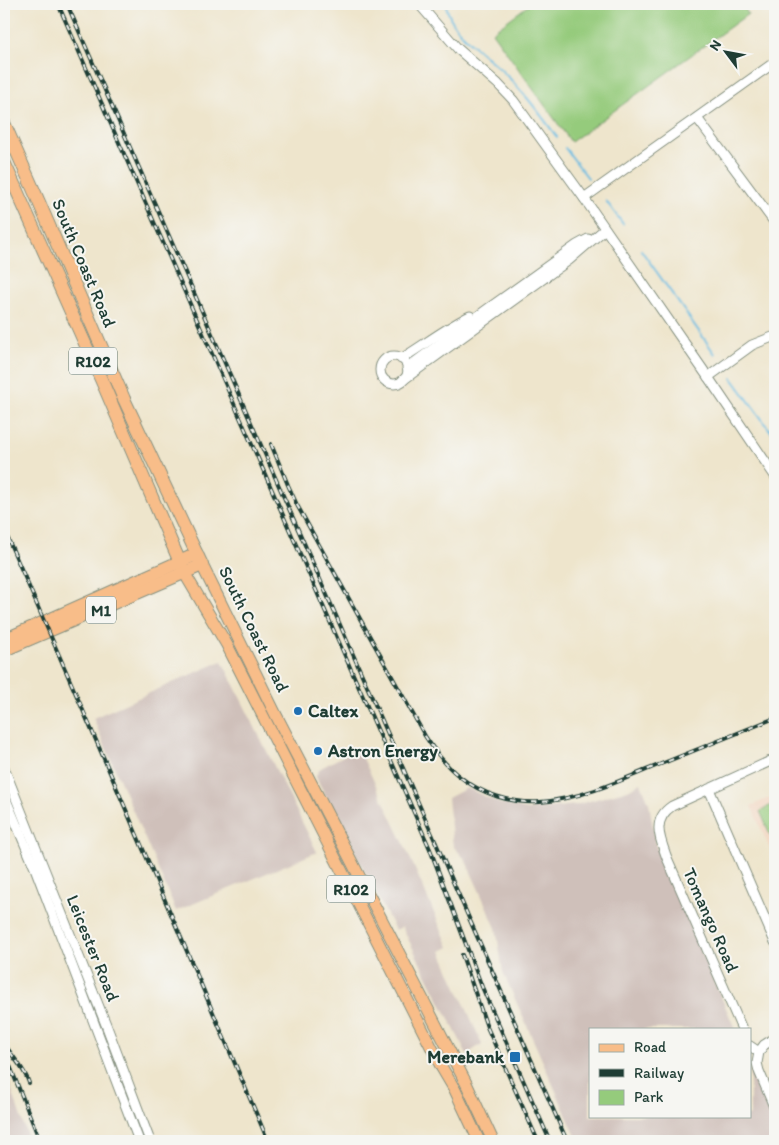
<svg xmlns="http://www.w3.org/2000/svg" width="779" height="1145" font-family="Itim,sans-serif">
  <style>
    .built { fill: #f2d4be }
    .industrial { fill: #cfc0ba }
    .green { fill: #95cb7c; stroke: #5a8458 }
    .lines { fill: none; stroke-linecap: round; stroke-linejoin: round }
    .stream { stroke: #65bbe2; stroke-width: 2 }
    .minor-casing { stroke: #869180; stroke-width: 11 }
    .major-casing { stroke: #869180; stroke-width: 13 }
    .highway-casing { stroke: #869180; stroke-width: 14 }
    .minor { stroke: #fff; stroke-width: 9 }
    .major { stroke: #f8bd89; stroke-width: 11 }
    .highway { stroke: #f8bd89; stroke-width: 12 }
    .rail-casing { stroke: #1f3d34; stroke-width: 4 }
    .rail { stroke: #f6f6f2; stroke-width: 2; stroke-dasharray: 5.5; stroke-linecap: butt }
    .poi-dot { fill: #1f6fb2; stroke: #f6f6f2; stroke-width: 2 }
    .labels { text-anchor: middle; stroke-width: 4; stroke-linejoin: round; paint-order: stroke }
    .shield { fill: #f6f6f2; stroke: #60746d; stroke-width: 1 }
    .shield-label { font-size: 16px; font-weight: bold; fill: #1f3d34 }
    .street-label { font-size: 18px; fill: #1f3d34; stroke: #f6f6f2 }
    .poi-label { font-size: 18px; font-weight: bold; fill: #1f3d34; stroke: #f6f6f2; text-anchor: start }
  </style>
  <rect width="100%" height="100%" fill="#f6f6f2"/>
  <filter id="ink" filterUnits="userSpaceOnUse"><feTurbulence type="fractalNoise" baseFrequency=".02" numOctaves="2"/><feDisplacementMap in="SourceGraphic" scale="10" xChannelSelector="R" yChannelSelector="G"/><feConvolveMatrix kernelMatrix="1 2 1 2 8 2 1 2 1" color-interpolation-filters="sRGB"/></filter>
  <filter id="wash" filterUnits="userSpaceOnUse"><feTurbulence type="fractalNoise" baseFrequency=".0096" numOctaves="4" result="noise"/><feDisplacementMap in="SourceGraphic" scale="20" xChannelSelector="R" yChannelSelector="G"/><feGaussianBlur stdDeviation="1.12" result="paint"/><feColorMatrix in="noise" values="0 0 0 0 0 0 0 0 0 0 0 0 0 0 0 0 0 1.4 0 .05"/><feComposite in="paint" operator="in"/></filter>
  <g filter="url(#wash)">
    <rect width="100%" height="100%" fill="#eee5cc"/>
    <polygon class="built" points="775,795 775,860 751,806"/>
    <g class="industrial">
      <polygon points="222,661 317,852 176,911 93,718"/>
      <polygon points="358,748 404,844 449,947 441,951 482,1044 467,1054 402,927 395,930 316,777 316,775 321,768"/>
      <polygon points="641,783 649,803 656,846 735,1029 590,1029 590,1116 750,1116 750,1065 775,1123 775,1131 772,1141 578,1141 503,972 496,928 465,859 453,846 448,798 467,788 499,803 527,810 576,805 628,790"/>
      <polygon points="4,1067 29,1141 4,1141"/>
    </g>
    <g class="green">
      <polygon points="530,4 742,4 748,14 571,142 492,32"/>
      <polygon points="775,803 775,846 760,811"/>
    </g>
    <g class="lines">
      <g class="stream">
        <path d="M446,4C449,30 481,51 499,68C507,75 514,83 521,91C534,105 545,121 557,137"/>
        <polyline points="775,4 775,5"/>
        <polyline points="565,148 588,178"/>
        <polyline points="606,201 623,224"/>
        <polyline points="641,250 715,354"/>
        <polyline points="732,378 775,437"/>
      </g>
    </g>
  </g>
  <g filter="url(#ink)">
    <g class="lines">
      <defs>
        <g id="minor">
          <polyline points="419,4 458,49 498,84 513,100 584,198 708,377 775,476"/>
          <polyline points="697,118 775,223"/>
          <polyline points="584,198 775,62"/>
          <circle cx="394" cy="370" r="14"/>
          <path d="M401,359C424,345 446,328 470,316"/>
          <polyline points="407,368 489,308 577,245 588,239"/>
          <polyline points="708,377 752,345 775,336"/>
          <polyline points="403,380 569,260 605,229"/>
          <polyline points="4,768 107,1027 150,1141"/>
          <polyline points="709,789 775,942"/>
          <polyline points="4,795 35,868 139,1141"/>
          <path d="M742,1029L667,858C660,839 651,820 672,806L775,759"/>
          <polyline points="750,1046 759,1052 757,1063 759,1071 775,1109"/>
          <polyline points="759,1052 764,1045 775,1038"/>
        </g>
        <g id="major">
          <polyline points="202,565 276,715 466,1083 493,1141"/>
          <polyline points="185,574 227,645 442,1068 455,1090 479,1141"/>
        </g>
        <g id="highway">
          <polyline points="4,123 35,193 124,399 202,565 4,650"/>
          <polyline points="4,162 104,386 185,574"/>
          <polyline points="4,640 197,554"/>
        </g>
      </defs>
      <use href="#minor" class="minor-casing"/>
      <use href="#major" class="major-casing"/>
      <use href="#highway" class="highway-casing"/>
      <use href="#minor" class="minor"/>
      <use href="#major" class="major"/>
      <use href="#highway" class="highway"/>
      <defs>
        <g id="rail">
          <polyline points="58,4 430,849 482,987 550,1141"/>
          <polyline points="67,4 567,1141"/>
          <path d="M271,444L288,485L297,505L425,736C434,750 445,765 459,776C481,794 512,804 540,802C580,799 620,781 656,766C696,750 735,734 775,718"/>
          <path d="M4,530C94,733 181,937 268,1141"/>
          <polyline points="462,955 487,1027 538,1141"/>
          <path d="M4,1043C12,1057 24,1067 29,1083"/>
          <polyline points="4,1051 40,1141"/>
        </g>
      </defs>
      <use href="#rail" class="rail-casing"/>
      <use href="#rail" class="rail"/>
    </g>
  </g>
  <g class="poi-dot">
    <circle cx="298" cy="711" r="5"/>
    <circle cx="318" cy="751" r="5"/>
    <rect x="509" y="1051" width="12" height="12" rx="2.5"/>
  </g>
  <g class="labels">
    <g class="shield">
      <rect x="69" y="347.5" width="48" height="27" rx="4"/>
      <rect x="86" y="596.5" width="30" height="27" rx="4"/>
      <rect x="327" y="875.5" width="48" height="27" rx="4"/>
    </g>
    <g class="shield-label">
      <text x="93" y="367">R102</text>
      <text x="101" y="616">M1</text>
      <text x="351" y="895">R102</text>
    </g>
    <g class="street-label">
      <text transform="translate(84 263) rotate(67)" y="6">South Coast Road</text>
      <text transform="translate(254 629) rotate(64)" y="6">South Coast Road</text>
      <text transform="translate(711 920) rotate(66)" y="6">Tomango Road</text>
      <text transform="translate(93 948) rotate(68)" y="6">Leicester Road</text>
    </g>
    <g class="poi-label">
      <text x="308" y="717">Caltex</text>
      <text x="328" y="757">Astron Energy</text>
      <text x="504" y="1063" text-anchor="end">Merebank</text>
    </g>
  </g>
  <rect width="779" height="1145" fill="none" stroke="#f6f6f2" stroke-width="20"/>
  <rect x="589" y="1028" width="162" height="90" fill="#f6f6f2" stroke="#a0aca6"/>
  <rect x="599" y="1044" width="25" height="8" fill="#f8bd89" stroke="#a0aca6"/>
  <text x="634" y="1052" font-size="15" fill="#1f3d34">Road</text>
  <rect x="599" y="1069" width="25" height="8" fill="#1f3d34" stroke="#a0aca6"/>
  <text x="634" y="1078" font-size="15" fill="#1f3d34">Railway</text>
  <rect x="599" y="1090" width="25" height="15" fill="#95cb7c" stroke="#a0aca6"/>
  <text x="634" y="1102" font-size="15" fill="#1f3d34">Park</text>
  <g transform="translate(726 52) rotate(302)" stroke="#f6f6f2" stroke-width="4" paint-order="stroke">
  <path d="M0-4L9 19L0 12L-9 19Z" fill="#1f3d34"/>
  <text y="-8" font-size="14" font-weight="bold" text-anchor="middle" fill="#1f3d34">N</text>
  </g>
</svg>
